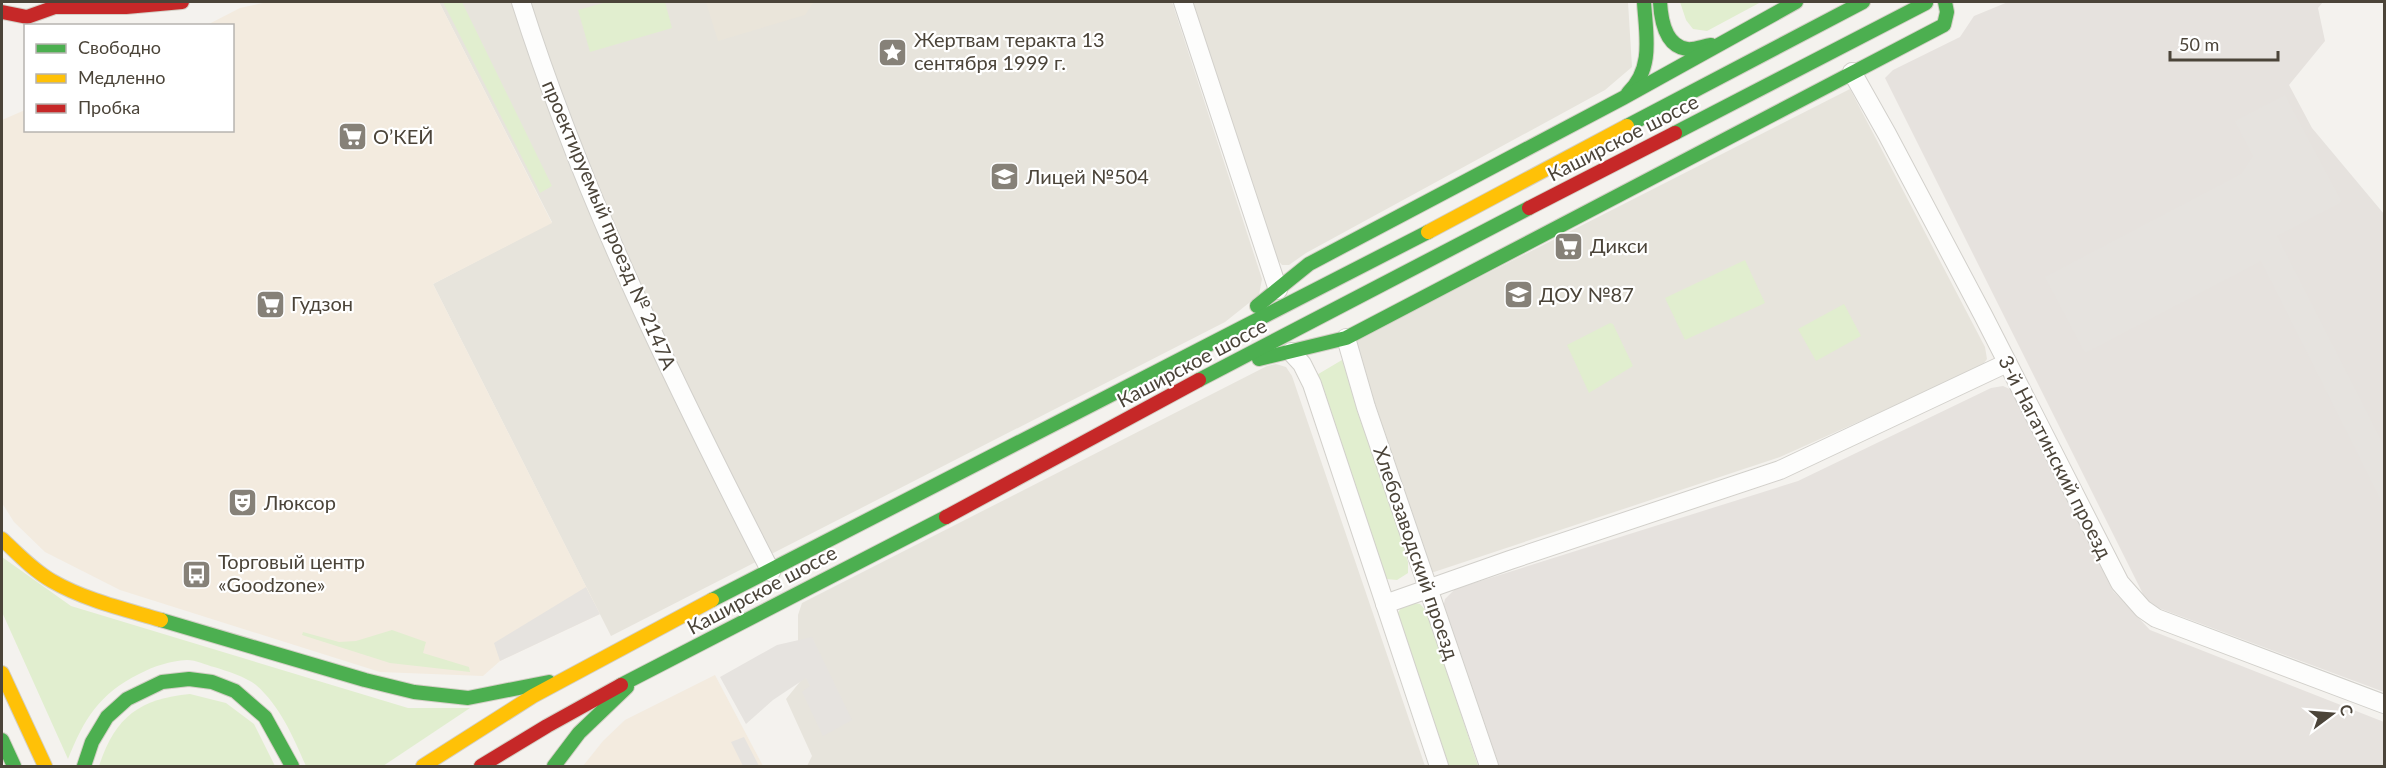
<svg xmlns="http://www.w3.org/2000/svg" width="2386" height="768" font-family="Lato,sans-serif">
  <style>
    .residential { fill: #e7e4dc }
    .commercial { fill: #f3ebdf }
    .industrial { fill: #e6e2de }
    .education { fill: #eae5da }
    .green { fill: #e1eecf }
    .parking { fill: #e6e3df }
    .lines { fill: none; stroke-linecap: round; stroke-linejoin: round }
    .street-casing { stroke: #d2d0cb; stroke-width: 20 }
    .fast-casing { stroke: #d3cfc5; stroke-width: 16 }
    .slow-casing { stroke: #d3cfc5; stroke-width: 16 }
    .jam-casing { stroke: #d3cfc5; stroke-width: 16 }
    .street { stroke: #fdfdfc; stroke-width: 18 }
    .fast { stroke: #4caf50; stroke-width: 14 }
    .slow { stroke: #ffc107; stroke-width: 14 }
    .jam { stroke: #c62828; stroke-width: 14 }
    .labels { text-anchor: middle; stroke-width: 4.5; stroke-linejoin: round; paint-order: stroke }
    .poi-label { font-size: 20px; fill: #4b4439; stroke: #fff; text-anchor: start }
    .street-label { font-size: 20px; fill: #4b4439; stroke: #fff }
  </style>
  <rect width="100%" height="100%" fill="#f4f2ee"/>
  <g class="residential">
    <polygon points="439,2 1172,2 1262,279 1259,295 1225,322 611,636 433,284 552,222"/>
    <polygon points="1191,2 1628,2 1632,67 1605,90 1306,253 1289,265 1282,265 1277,259"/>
    <polygon points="1850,89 1985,347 1987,359 1981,367 1780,457 1434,572 1426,571 1353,354 1356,340"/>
    <polygon points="1276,364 1286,367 1292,376 1425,766 807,766 812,756 786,699 803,678 798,650 798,615 802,603 1267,366"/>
  </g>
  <g class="commercial">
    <polygon points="267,2 439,2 552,223 433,284 600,614 500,661 483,676 380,672 120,590 45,552 14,522 2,503 2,120 25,110 26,130 232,130 232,26 207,25 240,8"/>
    <polygon points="715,675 763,766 583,766 603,741 625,720"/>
  </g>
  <g class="industrial">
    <polygon points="2008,2 2323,2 2318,8 2325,41 2289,85 2312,128 2384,214 2384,692 2148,604 1885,78 1893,70 1960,37 1974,16"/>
    <polygon points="2003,386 2014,391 2113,591 2150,630 2384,722 2384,766 1497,766 1443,608 1445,599 1455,589 1798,481 1991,388"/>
  </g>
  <polygon class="education" points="706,2 814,2 805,15 718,41"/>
  <g class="green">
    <polygon points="443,2 462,2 552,186 540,193"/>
    <polygon points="607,2 665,2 672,28 590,52 578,10"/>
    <polygon points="1680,2 1761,2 1707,31 1693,29 1686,20"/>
    <polygon points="1745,260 1765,303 1685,340 1665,298"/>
    <polygon points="1844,304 1861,336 1816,361 1798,329"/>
    <polygon points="1610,323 1613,324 1633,366 1589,393 1567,345"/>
    <polygon points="1342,360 1351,374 1408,562 1408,573 1397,580 1386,579 1315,376"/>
    <path d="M2,557L71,606L408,708H470L383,766H306C293,737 281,707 256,685C246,677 227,671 214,667C206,665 196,660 187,660C170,661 154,666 139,674C99,694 84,719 68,759L2,612Z"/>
    <polygon points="1415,603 1420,604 1428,613 1478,766 1445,766 1397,614 1401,608"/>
    <polygon points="392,630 426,642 423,653 469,667 470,672 390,663 302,635 303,632 339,642 356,641"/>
    <path d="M190,694L226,703L254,724L275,766H99C115,717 139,699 190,694Z"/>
  </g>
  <g class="parking">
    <polygon points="2285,95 2342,202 2277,236 2384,446 2384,506 2261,261 2085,353 2045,277 2241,174 2253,156 2235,121"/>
    <polygon points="586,587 600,614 500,661 494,643"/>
    <polygon points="812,637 852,720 823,736 802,692 810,686 806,678 773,700 746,724 720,677 777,645"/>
    <polygon points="744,737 759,766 743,766 731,742"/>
  </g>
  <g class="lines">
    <defs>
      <g id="street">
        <path d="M521,2C584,200 676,387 771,572"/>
        <polyline points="1183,2 1278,290"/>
        <polyline points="1852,72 1887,134 1983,315 2120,583 2143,609 2156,618 2384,704"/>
        <polyline points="1346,338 1366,407 1489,766"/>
        <polyline points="1291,352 1302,364 1312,384 1439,766"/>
        <polyline points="1385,604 1510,560 1780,470 2007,363"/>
      </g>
      <g id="fast">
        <path d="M1660,2C1661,20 1665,46 1687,49C1695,50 1703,46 1711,45"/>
        <path d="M1628,93C1654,68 1646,35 1644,2"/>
        <polyline points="1627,126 1863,2"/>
        <polyline points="1675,133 1926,3"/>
        <polyline points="1257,306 1309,264 1623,98 1796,2"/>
        <polyline points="1259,359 1346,338 1944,25 1947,12 1945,2"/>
        <polyline points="1199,380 1529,208"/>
        <polyline points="712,600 1428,232"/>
        <polyline points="161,620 365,680 414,692 468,698 549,682"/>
        <polyline points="621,685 946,517"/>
        <polyline points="2,740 14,766"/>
        <polyline points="84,766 92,742 107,717 127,699 162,682 189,679 212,682 235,691 265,717 292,766"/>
        <polyline points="554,766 579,733 627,687"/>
      </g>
      <g id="slow">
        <polyline points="1428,232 1627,126"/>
        <path d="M2,539C18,554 33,570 52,581C85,600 124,609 161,620"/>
        <polyline points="2,673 45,766"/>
        <polyline points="423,766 533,696 712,600"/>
      </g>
      <g id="jam">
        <polyline points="2,12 27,17 55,7 126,7 182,2"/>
        <polyline points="1529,208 1675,133"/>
        <polyline points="946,517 1199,380"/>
        <polyline points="481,766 547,726 621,685"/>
      </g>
    </defs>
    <use href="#street" class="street-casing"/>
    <use href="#fast" class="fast-casing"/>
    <use href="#slow" class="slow-casing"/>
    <use href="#jam" class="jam-casing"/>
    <use href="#street" class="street"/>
    <use href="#fast" class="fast"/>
    <use href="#slow" class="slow"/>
    <use href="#jam" class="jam"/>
  </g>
  <defs>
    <symbol id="sight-square" viewBox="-11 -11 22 22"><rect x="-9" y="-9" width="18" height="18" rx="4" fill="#868178" stroke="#fff"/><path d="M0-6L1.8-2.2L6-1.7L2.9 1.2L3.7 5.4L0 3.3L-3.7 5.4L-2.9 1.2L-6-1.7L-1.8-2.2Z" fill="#fff"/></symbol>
    <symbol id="supermarket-square" viewBox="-11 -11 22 22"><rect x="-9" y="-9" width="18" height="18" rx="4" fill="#868178" stroke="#fff"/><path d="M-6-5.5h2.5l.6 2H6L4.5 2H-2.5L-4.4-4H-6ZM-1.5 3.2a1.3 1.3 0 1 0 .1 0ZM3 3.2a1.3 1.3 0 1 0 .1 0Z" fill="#fff"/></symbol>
    <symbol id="school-square" viewBox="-11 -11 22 22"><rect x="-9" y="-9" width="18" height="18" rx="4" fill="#868178" stroke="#fff"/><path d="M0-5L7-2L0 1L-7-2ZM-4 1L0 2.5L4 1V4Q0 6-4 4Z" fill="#fff"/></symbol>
    <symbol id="theatre-square" viewBox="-11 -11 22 22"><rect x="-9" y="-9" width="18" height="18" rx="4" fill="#868178" stroke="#fff"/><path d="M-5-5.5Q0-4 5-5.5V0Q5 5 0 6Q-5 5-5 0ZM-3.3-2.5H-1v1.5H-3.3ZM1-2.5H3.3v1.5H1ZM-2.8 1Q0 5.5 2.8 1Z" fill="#fff"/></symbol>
    <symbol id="bus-square" viewBox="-11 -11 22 22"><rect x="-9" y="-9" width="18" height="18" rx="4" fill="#868178" stroke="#fff"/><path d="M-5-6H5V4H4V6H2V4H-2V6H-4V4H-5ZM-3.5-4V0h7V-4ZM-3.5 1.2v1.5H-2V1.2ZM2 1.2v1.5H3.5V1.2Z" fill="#fff"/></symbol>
  </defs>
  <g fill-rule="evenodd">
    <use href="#sight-square" x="876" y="36" width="33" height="33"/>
    <use href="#supermarket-square" x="336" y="120" width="33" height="33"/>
    <use href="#school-square" x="988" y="160" width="33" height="33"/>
    <use href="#supermarket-square" x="1552" y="230" width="33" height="33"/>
    <use href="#school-square" x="1502" y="278" width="33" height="33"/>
    <use href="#supermarket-square" x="254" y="288" width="33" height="33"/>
    <use href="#theatre-square" x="226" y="486" width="33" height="33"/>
    <use href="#bus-square" x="180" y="558" width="33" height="33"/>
  </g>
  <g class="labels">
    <g class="poi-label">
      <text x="914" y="47">Жертвам теракта 13<tspan x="914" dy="23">сентября 1999 г.</tspan></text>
      <text x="373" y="144">О’КЕЙ</text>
      <text x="1026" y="184">Лицей №504</text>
      <text x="1590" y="253">Дикси</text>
      <text x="1539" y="302">ДОУ №87</text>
      <text x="291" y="311">Гудзон</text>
      <text x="264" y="510">Люксор</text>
      <text x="218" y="569">Торговый центр<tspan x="218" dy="23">«Goodzone»</tspan></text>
    </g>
    <g class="street-label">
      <text transform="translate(1623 138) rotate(-27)" y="7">Каширское шоссе</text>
      <text transform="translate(609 225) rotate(67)" y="7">проектируемый проезд № 2147А</text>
      <text transform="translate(1192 363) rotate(-28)" y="7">Каширское шоссе</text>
      <text transform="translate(2055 457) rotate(63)" y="7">3-й Нагатинский проезд</text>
      <text transform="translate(1416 553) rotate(71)" y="7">Хлебозаводский проезд</text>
      <text transform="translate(762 590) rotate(-28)" y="7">Каширское шоссе</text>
    </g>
  </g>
  <rect width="2386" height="768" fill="none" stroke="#4b4439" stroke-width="6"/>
  <rect x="24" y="24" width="210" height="108" fill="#ffffff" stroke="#b7b4b0" stroke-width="1.5"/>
  <rect x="36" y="44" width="30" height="9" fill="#4caf50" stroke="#b7b4b0" stroke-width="1.5"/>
  <text x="78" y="54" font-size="18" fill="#4b4439">Свободно</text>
  <rect x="36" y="74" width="30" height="9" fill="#ffc107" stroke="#b7b4b0" stroke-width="1.5"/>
  <text x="78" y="84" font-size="18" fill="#4b4439">Медленно</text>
  <rect x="36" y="104" width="30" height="9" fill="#c62828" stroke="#b7b4b0" stroke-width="1.5"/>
  <text x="78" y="114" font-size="18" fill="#4b4439">Пробка</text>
  <g transform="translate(2332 714) rotate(74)" stroke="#ffffff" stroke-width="4.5" paint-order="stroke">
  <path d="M0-4.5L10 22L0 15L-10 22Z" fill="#4b4439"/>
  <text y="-9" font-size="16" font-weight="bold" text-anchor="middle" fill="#4b4439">С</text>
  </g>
  <path d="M2170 51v9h108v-9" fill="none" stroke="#4b4439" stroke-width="3"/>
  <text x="2179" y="51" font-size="18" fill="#4b4439" stroke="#ffffff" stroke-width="4.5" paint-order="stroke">50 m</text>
</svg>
